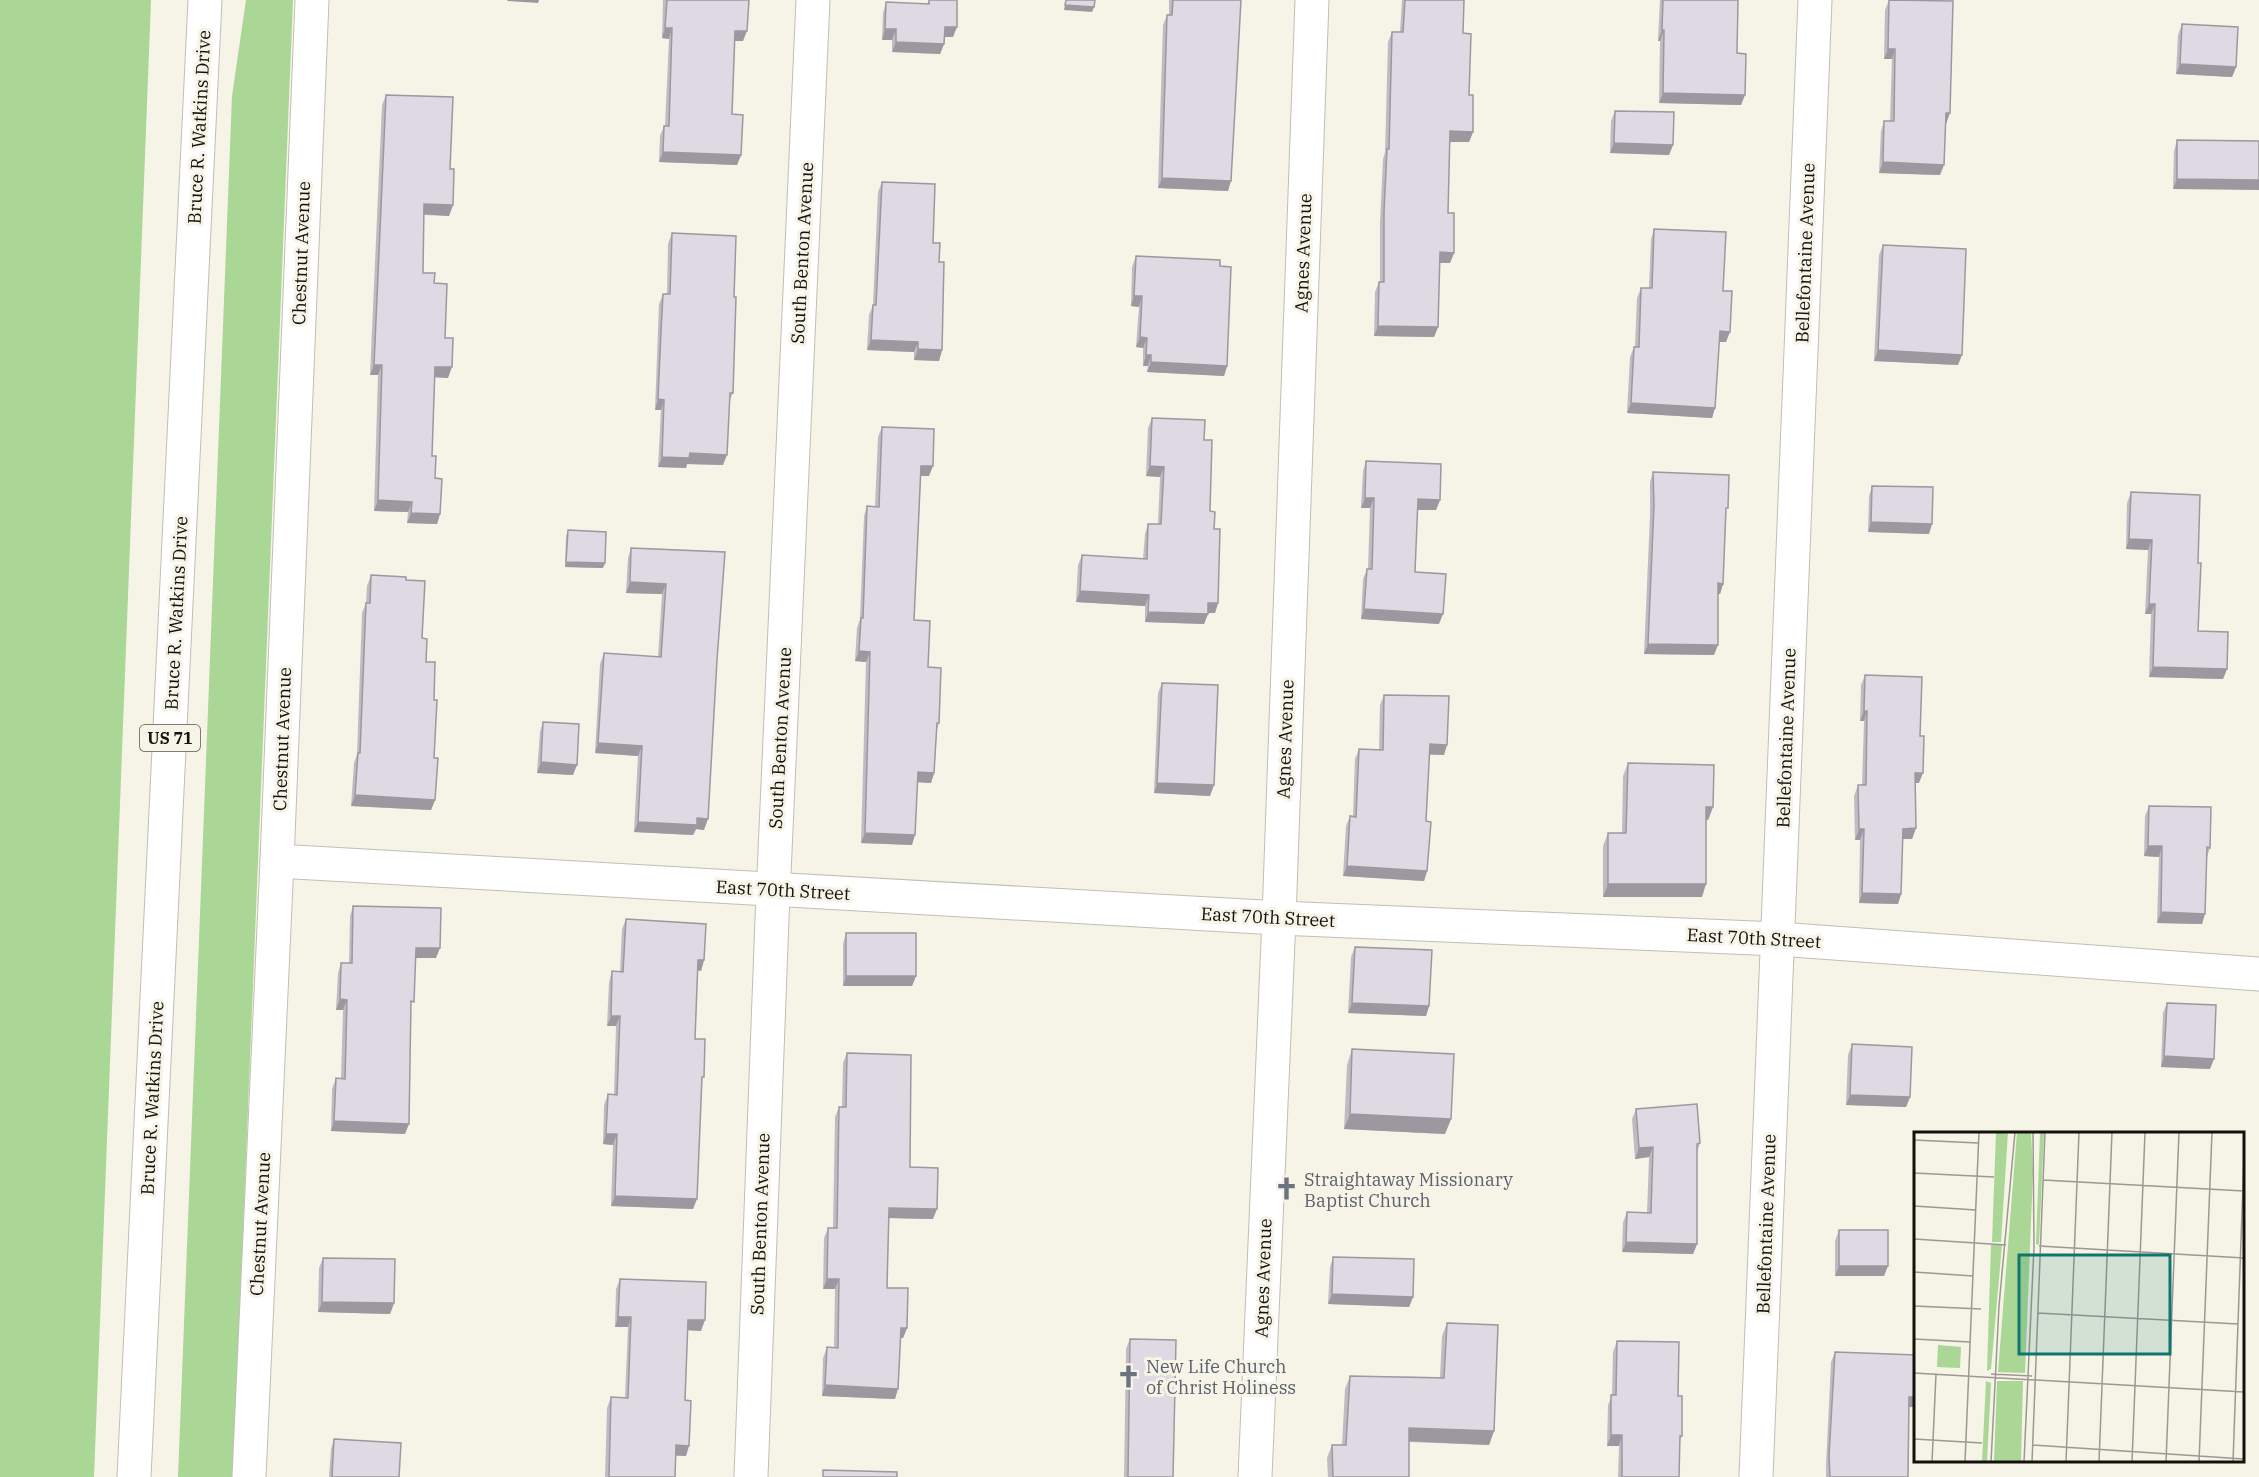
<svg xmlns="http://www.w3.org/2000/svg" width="2259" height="1477" font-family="'IBM Plex Serif',serif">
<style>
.green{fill:#aad696}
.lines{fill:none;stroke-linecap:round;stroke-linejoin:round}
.minor-casing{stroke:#c1beb3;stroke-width:35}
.highway-casing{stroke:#c1beb3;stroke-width:35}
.minor{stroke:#fff;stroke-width:33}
.highway{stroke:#fff;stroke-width:33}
.wall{fill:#c0bbc3}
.shaded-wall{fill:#9c989f}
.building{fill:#dfd9e3;stroke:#9c989f;stroke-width:1.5}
.labels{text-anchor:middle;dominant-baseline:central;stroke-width:6;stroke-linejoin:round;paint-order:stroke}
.shield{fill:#f6f3e7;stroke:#56554e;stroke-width:1.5}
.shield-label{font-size:16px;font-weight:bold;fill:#12110d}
.street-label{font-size:18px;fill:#12110d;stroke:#f6f3e7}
.worship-label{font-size:18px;fill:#5b616d;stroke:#f6f3e7;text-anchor:start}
.inset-road{fill:none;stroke:#9b9990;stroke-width:1.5}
.view{fill:#0f766e;fill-opacity:0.15;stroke:#0f766e;stroke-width:3}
.inset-edge{fill:none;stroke:#12110d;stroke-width:3}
</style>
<rect width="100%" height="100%" fill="#f6f3e7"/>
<!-- green -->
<g class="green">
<path d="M0,0H151L94,1477H0Z"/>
<path d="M246,0H293L233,1477H178L232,96Z"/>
</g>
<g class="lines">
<defs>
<g id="minor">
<path d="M277,861L1279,918L1778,939L2259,974"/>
<path d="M249,1477L277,861L312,0"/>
<path d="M751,1477L772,919L813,0"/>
<path d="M1255,1477L1279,918L1312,0"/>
<path d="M1756,1477L1815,0"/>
</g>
<path id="highway" d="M134,1477L205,0"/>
</defs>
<!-- minor casing -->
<use href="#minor" class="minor-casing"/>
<!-- highway casing -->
<use href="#highway" class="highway-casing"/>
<!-- minor -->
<use href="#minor" class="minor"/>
<!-- highway -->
<use href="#highway" class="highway"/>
</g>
<!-- wall -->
<g class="wall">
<path d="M663,0H749L743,41H735L732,114L741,155L737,165L659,162L660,136L664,126H665L669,39L662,38Z"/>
<path d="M929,0H957L953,37H945L944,44L940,54L892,52V40H882L883,13L886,2L927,4Z"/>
<path d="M1169,0H1241L1228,191L1158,188L1163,25L1167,15H1169Z"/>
<path d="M1402,0H1464L1463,33L1473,132L1469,142H1449L1448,213L1454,253L1450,263H1439L1438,327L1434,337L1374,336L1375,292L1379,282H1380V223L1383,159L1385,152L1388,42L1392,32H1400Z"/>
<path d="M1660,0H1738L1737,53L1741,105L1659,103L1660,41H1658Z"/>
<path d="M1889,0L1946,124H1945L1940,175L1879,173L1881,131L1884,121H1890L1892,59H1884L1885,10Z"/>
<path d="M2182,24L2236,67L2232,77L2176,74L2178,35Z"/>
<path d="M386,95L450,169L453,205L449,216L424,215L423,273L434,283L445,338L448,378L435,377L432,456L440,514L437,524L407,523L408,512L374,511L378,375H370L382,105Z"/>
<path d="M1615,111L1673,145L1669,155L1610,153L1611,121Z"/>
<path d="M2177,140L2259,141L2173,189L2174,151Z"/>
<path d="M882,182L933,243L939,262L942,350L939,361L914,360V352L867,350L869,315L873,305L878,192Z"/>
<path d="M1654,229L1723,291L1726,342H1719L1715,408L1712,418L1627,413L1630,357L1634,347H1635L1637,298L1641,288H1649L1651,239Z"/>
<path d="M672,233L734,297L733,393L729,402L723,465L687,464L686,468L658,467L661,410H655L659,304L663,294H667L668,244Z"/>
<path d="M1883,245L1958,365L1874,361L1879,255Z"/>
<path d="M1136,256L1227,366L1224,376L1147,372L1148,366H1143V348L1136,347L1139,307L1131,306L1132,267Z"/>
<path d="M1152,418L1204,440L1210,511L1214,529L1218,603L1215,613H1208L1204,624L1145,622V606L1076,602L1078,565L1082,555L1143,559L1145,534L1148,524H1158L1160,477L1146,476L1148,428Z"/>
<path d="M882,427L929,476H921L914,620L928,667L939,723L937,730L934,773L931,783L917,782L912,845L861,843L866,662L855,661L857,628L860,619L864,516L867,506H875L878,437Z"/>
<path d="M1366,461L1440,500L1436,510H1417L1415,572L1439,624L1361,619L1363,579L1367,569H1368L1370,508H1361L1363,471Z"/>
<path d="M1653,472L1726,515L1723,584L1720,594H1718L1714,655L1644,654L1650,515V482Z"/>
<path d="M1872,486L1929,534L1868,532L1869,496Z"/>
<path d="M2131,492L2198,563V631L2227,669L2223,679L2149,677L2151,614H2145L2148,550L2126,549L2127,503Z"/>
<path d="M568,530L603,568L565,567L566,536Z"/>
<path d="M631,548L725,552L704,830L696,829L693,835L634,832L638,756L595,753L600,664L604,653L658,657L662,594L626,593L628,558Z"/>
<path d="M371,575L406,580L422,638L426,662L434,758L435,800L431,810L351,806L354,763L357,754L362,613L366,603L367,586Z"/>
<path d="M1865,675L1919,783H1915L1916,828L1912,839H1902L1901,894L1898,904L1859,903L1860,840H1855L1854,796L1858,785H1862L1864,721H1860L1861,685Z"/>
<path d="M1162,683L1210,796L1154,793L1158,693Z"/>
<path d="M1384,695L1444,755H1429L1426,821L1427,871L1424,881L1343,876L1346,826L1350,816H1353L1355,759L1359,749L1379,750L1380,705Z"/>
<path d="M543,722L573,775L537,773L540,732Z"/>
<path d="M1628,763L1713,807L1708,820H1706L1702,897H1603V846L1608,833H1622L1623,776Z"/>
<path d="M2149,806L2210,848L2207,857L2202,924L2157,923L2159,857L2144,856L2145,816Z"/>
<path d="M353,906L436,958H415L410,1011L405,1134L331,1131L332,1089L336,1078L341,1079L343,1010H336L338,973L341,963H349L350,916Z"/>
<path d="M626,919L704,960L701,971L698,970L695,1039L702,1084L693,1209L611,1206L613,1145L603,1144L604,1105L608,1094L614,1095L616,1026H607L609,982L612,971L620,972L622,929Z"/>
<path d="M846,933L916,976L912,986H843V944Z"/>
<path d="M1355,947L1429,1006L1426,1016L1348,1013L1351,957Z"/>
<path d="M2167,1003L2210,1069L2161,1067L2163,1013Z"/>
<path d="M1852,1044L1910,1097L1906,1107L1846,1105L1848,1055Z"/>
<path d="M1352,1049L1451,1119L1445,1134L1344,1129L1347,1065Z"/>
<path d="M847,1053L910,1167L933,1219L889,1218L887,1288L907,1328L903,1338H901L895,1399L822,1396L823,1358L827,1347L834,1348L835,1289H823L824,1238L828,1228H833L835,1117L839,1107H842L843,1063Z"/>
<path d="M1636,1109L1700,1143L1697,1152V1244L1693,1254L1622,1252L1623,1222L1627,1212L1647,1213L1649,1157L1635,1159L1632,1119Z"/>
<path d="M1839,1230L1884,1276H1835V1241Z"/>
<path d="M1333,1257L1413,1297L1409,1307L1328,1304L1330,1267Z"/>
<path d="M323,1258L394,1303L390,1314L318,1312L319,1268Z"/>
<path d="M620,1279L701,1331L687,1330L685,1400L686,1456H675V1477H605L607,1408L611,1397L625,1398L628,1327H615L616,1289Z"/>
<path d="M1447,1323L1494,1431L1489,1445L1409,1442V1477H1328L1327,1458L1332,1445H1342L1345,1389L1350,1376L1440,1377L1442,1336Z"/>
<path d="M1130,1339L1173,1477H1124L1126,1349Z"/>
<path d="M1617,1341L1678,1396L1682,1436L1679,1442V1477H1618L1619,1446H1607L1608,1405L1612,1395L1613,1352Z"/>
<path d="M1835,1352L1916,1355V1402L1914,1407H1909L1908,1477H1826V1465L1831,1362Z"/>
<path d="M334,1439L399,1477H329L331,1449Z"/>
</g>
<!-- shaded-wall -->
<g class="shaded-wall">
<path d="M508,0H539L538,3L507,1Z"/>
<path d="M1065,5L1094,7L1092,12L1064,10Z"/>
<path d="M945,27H957L953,37H941Z"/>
<path d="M665,28H672L669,39L662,38Z"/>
<path d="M885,29H896L892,40H882Z"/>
<path d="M1662,30H1664L1660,41H1658Z"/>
<path d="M735,31H747L743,41H731Z"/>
<path d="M896,42L944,44L940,54L892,52Z"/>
<path d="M1888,49H1895L1892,59H1884Z"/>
<path d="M2180,64L2236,67L2232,77L2176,74Z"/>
<path d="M1663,93L1745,95L1741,105L1659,103Z"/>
<path d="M1946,113H1950L1946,124H1942Z"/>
<path d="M1450,131L1473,132L1469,142H1446Z"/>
<path d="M1614,143L1673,145L1669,155L1610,153Z"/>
<path d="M663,152L741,155L737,165L659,162Z"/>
<path d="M1883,162L1944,165L1940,175L1879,173Z"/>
<path d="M1162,178L1231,181L1228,191L1158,188Z"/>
<path d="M2177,179L2259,180V190L2173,189Z"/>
<path d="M424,204L453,205L449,216L421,214Z"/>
<path d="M1440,252L1454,253L1450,263H1436Z"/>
<path d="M1134,296H1142L1139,307L1131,306Z"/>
<path d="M1378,326L1438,327L1434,337L1374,336Z"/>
<path d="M1720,331L1730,332L1726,342H1716Z"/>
<path d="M1140,337L1147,338L1143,348L1136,347Z"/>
<path d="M871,340L918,342L914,352L867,350Z"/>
<path d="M918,349L942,350L939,361L914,360Z"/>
<path d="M1878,350L1962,355L1958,365L1874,361Z"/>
<path d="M1146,355H1151L1148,366H1143Z"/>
<path d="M1151,362L1227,366L1224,376L1147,372Z"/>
<path d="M374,365H382L378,375H370Z"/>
<path d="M435,367H452L448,378L431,377Z"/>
<path d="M658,399L664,400L661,410H655Z"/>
<path d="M1631,403L1715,408L1712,418L1627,413Z"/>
<path d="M690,453L727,455L723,465L687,464L686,468L658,467L662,457Z"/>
<path d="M921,466H933L929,476H917Z"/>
<path d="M1150,466L1164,467L1160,477L1146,476Z"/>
<path d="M1365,498H1374L1370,508H1361Z"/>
<path d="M1418,499L1440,500L1436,510H1414Z"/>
<path d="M378,500L412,502L408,512L374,511Z"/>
<path d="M411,513L440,514L437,524L407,523Z"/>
<path d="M1871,522L1932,524L1929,534L1868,532Z"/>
<path d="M2129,539L2152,540L2148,550L2126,549Z"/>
<path d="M566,562L605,563L603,568L565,567Z"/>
<path d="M630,582L666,584L662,594L626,593Z"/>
<path d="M1718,583L1723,584L1720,594H1715Z"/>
<path d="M1080,591L1149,595L1145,606L1076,602Z"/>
<path d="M1208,603H1218L1215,613H1205Z"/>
<path d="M2149,604H2155L2151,614H2145Z"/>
<path d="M1364,609L1443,614L1439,624L1361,619Z"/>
<path d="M1148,612L1208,614L1204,624L1145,622Z"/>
<path d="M1648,644L1718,645L1714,655L1644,654Z"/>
<path d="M859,651L870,652L866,662L855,661Z"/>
<path d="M2153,667L2227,669L2223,679L2149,677Z"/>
<path d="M1864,711H1867L1864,721H1860Z"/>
<path d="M598,743L642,746L638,756L595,753Z"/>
<path d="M1430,744L1447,745L1444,755L1426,754Z"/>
<path d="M541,762L577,765L573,775L537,773Z"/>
<path d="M918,772L934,773L931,783L914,782Z"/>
<path d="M1915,773H1923L1919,783H1911Z"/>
<path d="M1157,783L1214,785L1210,796L1154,793Z"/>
<path d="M355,795L435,800L431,810L351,806Z"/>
<path d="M1706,807H1713L1708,820H1702Z"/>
<path d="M697,818L708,819L704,830L696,829L693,835L634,832L638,822Z"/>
<path d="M1916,828L1912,839H1899L1903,829Z"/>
<path d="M1859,829H1864L1860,840H1855Z"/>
<path d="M865,833L915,835L912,845L861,843Z"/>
<path d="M2148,846H2162L2159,857L2144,856Z"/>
<path d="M1347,866L1427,871L1424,881L1343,876Z"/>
<path d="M1608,884H1706L1702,897H1603Z"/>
<path d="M1862,893L1901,894L1898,904L1859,903Z"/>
<path d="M2161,912L2205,914L2202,924L2157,923Z"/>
<path d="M416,948H440L436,958H412Z"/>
<path d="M698,960H704L701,971L694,970Z"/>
<path d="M846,976H916L912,986H843Z"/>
<path d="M340,999L347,1000L343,1010H336Z"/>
<path d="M1352,1003L1429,1006L1426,1016L1348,1013Z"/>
<path d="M611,1016H620L616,1026H607Z"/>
<path d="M2164,1056L2214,1059L2210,1069L2161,1067Z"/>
<path d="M1850,1095L1910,1097L1906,1107L1846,1105Z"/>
<path d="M1350,1114L1451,1119L1445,1134L1344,1129Z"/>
<path d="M334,1121L409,1124L405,1134L331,1131Z"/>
<path d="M606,1134H617L613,1145L603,1144Z"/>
<path d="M1653,1147L1649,1157L1635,1159L1639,1148Z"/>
<path d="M615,1196L697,1199L693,1209L611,1206Z"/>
<path d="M889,1208L937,1209L933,1219L886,1218Z"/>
<path d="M1626,1242L1697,1244L1693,1254L1622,1252Z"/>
<path d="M1839,1266H1888L1884,1276H1835Z"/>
<path d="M827,1279H839L835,1289H823Z"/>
<path d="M1332,1294L1413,1297L1409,1307L1328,1304Z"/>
<path d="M322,1302L394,1303L390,1314L318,1312Z"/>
<path d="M618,1317H631L628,1327H615Z"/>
<path d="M688,1320H705L701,1331L684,1330Z"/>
<path d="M901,1328H907L903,1338H897Z"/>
<path d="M825,1385L898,1389L895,1399L822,1396Z"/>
<path d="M1909,1397H1916V1402L1914,1407H1906Z"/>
<path d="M1409,1428L1494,1431L1489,1445L1404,1441Z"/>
<path d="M1611,1435H1622L1619,1446H1607Z"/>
<path d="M676,1445L689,1446L686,1456L672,1455Z"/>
</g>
<!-- building -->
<g class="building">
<path d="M667,0H749L747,31H735L732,114L743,115L741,155L663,152L664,126H669L672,28H665Z"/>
<path d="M929,0H957V27H945L944,44L896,42V29H885L886,2L929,4Z"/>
<path d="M1066,0H1095L1094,7L1065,5Z"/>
<path d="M1173,0H1241L1231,181L1162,178L1167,15H1172Z"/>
<path d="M1405,0H1464L1463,33L1471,34L1469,95H1473V132L1450,131L1448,213H1454V253L1440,252L1438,327L1378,326L1379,282H1384V212L1387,149H1389L1392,32H1403Z"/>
<path d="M1663,0H1738L1737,53L1746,54L1745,95L1663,93L1664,30H1662Z"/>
<path d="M1889,0L1953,1L1950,113H1946L1944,165L1883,162L1884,121H1894L1895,49H1888Z"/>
<path d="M2182,24L2238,27L2236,67L2180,64Z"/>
<path d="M386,95L453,97L450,169H454L453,205L424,204L423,273H435L434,283L447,284L445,338H453L452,367H435L432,456H436L435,478L442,479L440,514L411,513L412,502L378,500L382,365H374Z"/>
<path d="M1615,111L1674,112L1673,145L1614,143Z"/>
<path d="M2177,140L2259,141V180L2177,179Z"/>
<path d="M882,182L935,184L933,243H940L939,262H944L942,350L918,349V342L871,340L873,305H876Z"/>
<path d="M1654,229L1726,232L1723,291H1732L1730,332L1720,331L1715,408L1631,403L1634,347H1639L1641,288H1652Z"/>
<path d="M672,233L736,236L734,297H736L733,393H730L727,455L690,453L689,458L662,457L664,400L658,399L661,332L663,294H670Z"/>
<path d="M1883,245L1966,249L1962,355L1878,350Z"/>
<path d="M1136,256L1220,260V266L1231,267L1227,366L1151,362V355H1146L1147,338L1140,337L1142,296H1134Z"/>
<path d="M1152,418L1205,420L1204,440H1212L1210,511L1215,512L1214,529H1220L1218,603H1208V614L1148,612L1149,595L1080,591L1082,555L1147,559L1148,524H1161L1164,467L1150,466Z"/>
<path d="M882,427L934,429L933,466H921L914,620L930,621L928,667L941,668L939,723H937L934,773L918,772L915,835L865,833L870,652L859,651L861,618H863L867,506L879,507Z"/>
<path d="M1366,461L1441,464L1440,500L1418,499L1415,572L1446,574L1443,614L1364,609L1367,569H1372L1374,498H1365Z"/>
<path d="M1653,472L1729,475L1728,508H1726L1723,584L1718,583V645L1648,644L1654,505Z"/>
<path d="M1872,486L1933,487L1932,524L1871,522Z"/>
<path d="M2131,492L2200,495L2198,563H2201L2198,631L2228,632L2227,669L2153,667L2155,604H2149L2152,540L2129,539Z"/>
<path d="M568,530L606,532L605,563L566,562Z"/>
<path d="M631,548L725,552L717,660L708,819L697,818V825L638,822L642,746L598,743L604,653L661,657L666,584L630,582Z"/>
<path d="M371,575L406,577V580L425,581L422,638L427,639L426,662H435L434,700H437L434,758H438L435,800L355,795L358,753H360L366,603H370Z"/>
<path d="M1865,675L1922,677L1920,736H1924L1923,773H1915L1916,828L1903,829L1901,894L1862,893L1864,829H1859L1858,785H1866L1867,711H1864Z"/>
<path d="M1162,683L1218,685L1214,785L1157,783Z"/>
<path d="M1384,695L1449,696L1447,745L1430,744L1426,821L1431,822L1427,871L1347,866L1350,816L1356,817L1359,749L1383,750Z"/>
<path d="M543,722L579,724L577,765L541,762Z"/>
<path d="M1628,763L1714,765L1713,807H1706V884H1608V833H1626Z"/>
<path d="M2149,806L2211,807L2210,848L2207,847L2205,914L2161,912L2162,846H2148Z"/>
<path d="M353,906L441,908L440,948H416L414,1002L411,1001L409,1124L334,1121L336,1078L345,1079L347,1000L340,999L341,963H352Z"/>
<path d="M626,919L706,924L704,960H698L695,1039H705L704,1077H702L697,1199L615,1196L617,1134H606L608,1094L617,1095L620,1016H611L612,971L623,972Z"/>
<rect x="846" y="933" width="70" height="43"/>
<path d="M1355,947L1432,950L1429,1006L1352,1003Z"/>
<path d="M2167,1003L2216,1005L2214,1059L2164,1056Z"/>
<path d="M1852,1044L1912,1047L1910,1097L1850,1095Z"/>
<path d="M1352,1049L1454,1054L1451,1119L1350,1114Z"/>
<path d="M847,1053L911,1055L910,1167L938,1168L937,1209L889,1208L887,1288H908L907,1328H901L898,1389L825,1385L827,1347L838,1348L839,1279H827L828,1228H837L839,1107H846Z"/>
<path d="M1697,1104L1700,1143L1697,1144V1244L1626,1242L1627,1212L1651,1213L1653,1147L1639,1148L1636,1109Z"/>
<rect x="1839" y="1230" width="49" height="36"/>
<path d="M1333,1257L1414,1259L1413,1297L1332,1294Z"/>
<path d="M323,1258L395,1259L394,1303L322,1302Z"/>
<path d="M620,1279L706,1282L705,1320H688L685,1400L691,1401L689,1446L676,1445L675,1477H609L611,1397L628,1398L631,1317H618Z"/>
<path d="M1447,1323L1498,1325L1494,1431L1409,1428V1477H1333L1332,1445H1346L1350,1376L1444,1378Z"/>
<path d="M1130,1339L1176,1340L1173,1477H1128Z"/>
<path d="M1617,1341L1679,1342L1678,1396H1682V1436H1680L1679,1477H1622V1435H1611V1395H1616Z"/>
<path d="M1835,1352L1916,1355V1397H1909L1908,1477H1830L1829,1455Z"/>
<path d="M334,1439L401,1443L399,1477H332Z"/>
<path d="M823,1470L897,1472V1477H823Z"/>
</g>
<!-- icons -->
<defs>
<symbol id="church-bare" viewBox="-9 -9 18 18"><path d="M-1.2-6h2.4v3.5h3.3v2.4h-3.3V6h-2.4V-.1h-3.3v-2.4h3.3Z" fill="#6b7280" stroke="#f6f3e7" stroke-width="2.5" paint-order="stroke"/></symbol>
</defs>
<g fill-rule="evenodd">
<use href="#church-bare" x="1270" y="1172" width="33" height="33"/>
<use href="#church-bare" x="1112" y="1360" width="33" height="33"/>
</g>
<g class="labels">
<!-- shield labels -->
<rect class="shield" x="140" y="725" width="60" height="26" rx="4.5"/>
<g class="shield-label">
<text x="170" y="738">US 71</text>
</g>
<!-- street labels -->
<g class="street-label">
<text transform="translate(199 127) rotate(-87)">Bruce R. Watkins Drive</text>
<text transform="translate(301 253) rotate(-88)">Chestnut Avenue</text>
<text transform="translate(802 253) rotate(-87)">South Benton Avenue</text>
<text transform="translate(1303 253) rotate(-88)">Agnes Avenue</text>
<text transform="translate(1805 253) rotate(-88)">Bellefontaine Avenue</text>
<text transform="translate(176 613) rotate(-87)">Bruce R. Watkins Drive</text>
<text transform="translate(780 738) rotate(-87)">South Benton Avenue</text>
<text transform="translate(1786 738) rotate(-88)">Bellefontaine Avenue</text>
<text transform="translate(282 739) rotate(-88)">Chestnut Avenue</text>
<text transform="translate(1285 739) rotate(-88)">Agnes Avenue</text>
<text transform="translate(783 890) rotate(3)">East 70th Street</text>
<text transform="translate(1268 917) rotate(3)">East 70th Street</text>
<text transform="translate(1754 938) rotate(3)">East 70th Street</text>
<text transform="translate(152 1098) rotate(-87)">Bruce R. Watkins Drive</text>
<text transform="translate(260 1224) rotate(-87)">Chestnut Avenue</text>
<text transform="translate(760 1224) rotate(-88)">South Benton Avenue</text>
<text transform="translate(1766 1224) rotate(-88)">Bellefontaine Avenue</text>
<text transform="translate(1263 1278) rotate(-88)">Agnes Avenue</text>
</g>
<!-- worship labels -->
<g class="worship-label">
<text x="1304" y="1179">Straightaway Missionary<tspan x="1304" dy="21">Baptist Church</tspan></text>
<text x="1146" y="1366">New Life Church<tspan x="1146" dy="21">of Christ Holiness</tspan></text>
</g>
</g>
<!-- overview -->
<g transform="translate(1914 1132)">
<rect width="330" height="330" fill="#f6f3e7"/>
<path d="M82,0H94L87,110H78ZM103,0H117L119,40L111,241L84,240ZM126,0H130L125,113L122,112ZM77,113H88L77,237L73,239ZM24,213L47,215L46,236L23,235ZM72,249L77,251L73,330H68ZM83,249H109L107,330H80Z" fill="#aad696"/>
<path class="inset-road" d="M0,8L64,11M0,41L80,45M129,48L330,59M0,74L62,78M0,107L92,113M125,114L330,126M0,140L59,144M0,174L67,177M124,181L324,192M0,207L56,210M0,241L330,260M77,242L118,244M0,307L68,311M119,313L330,327M18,330L22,242M51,330L65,0M77,330L85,174L101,0M110,330L120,115L119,0M118,330L131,0M152,330L165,0M185,330L198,0M218,330L231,0M252,330L265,0M285,330L298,0M319,330L330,25"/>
<path class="view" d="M105,123H256V222H105Z"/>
<rect width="330" height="330" class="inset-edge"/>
</g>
</svg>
